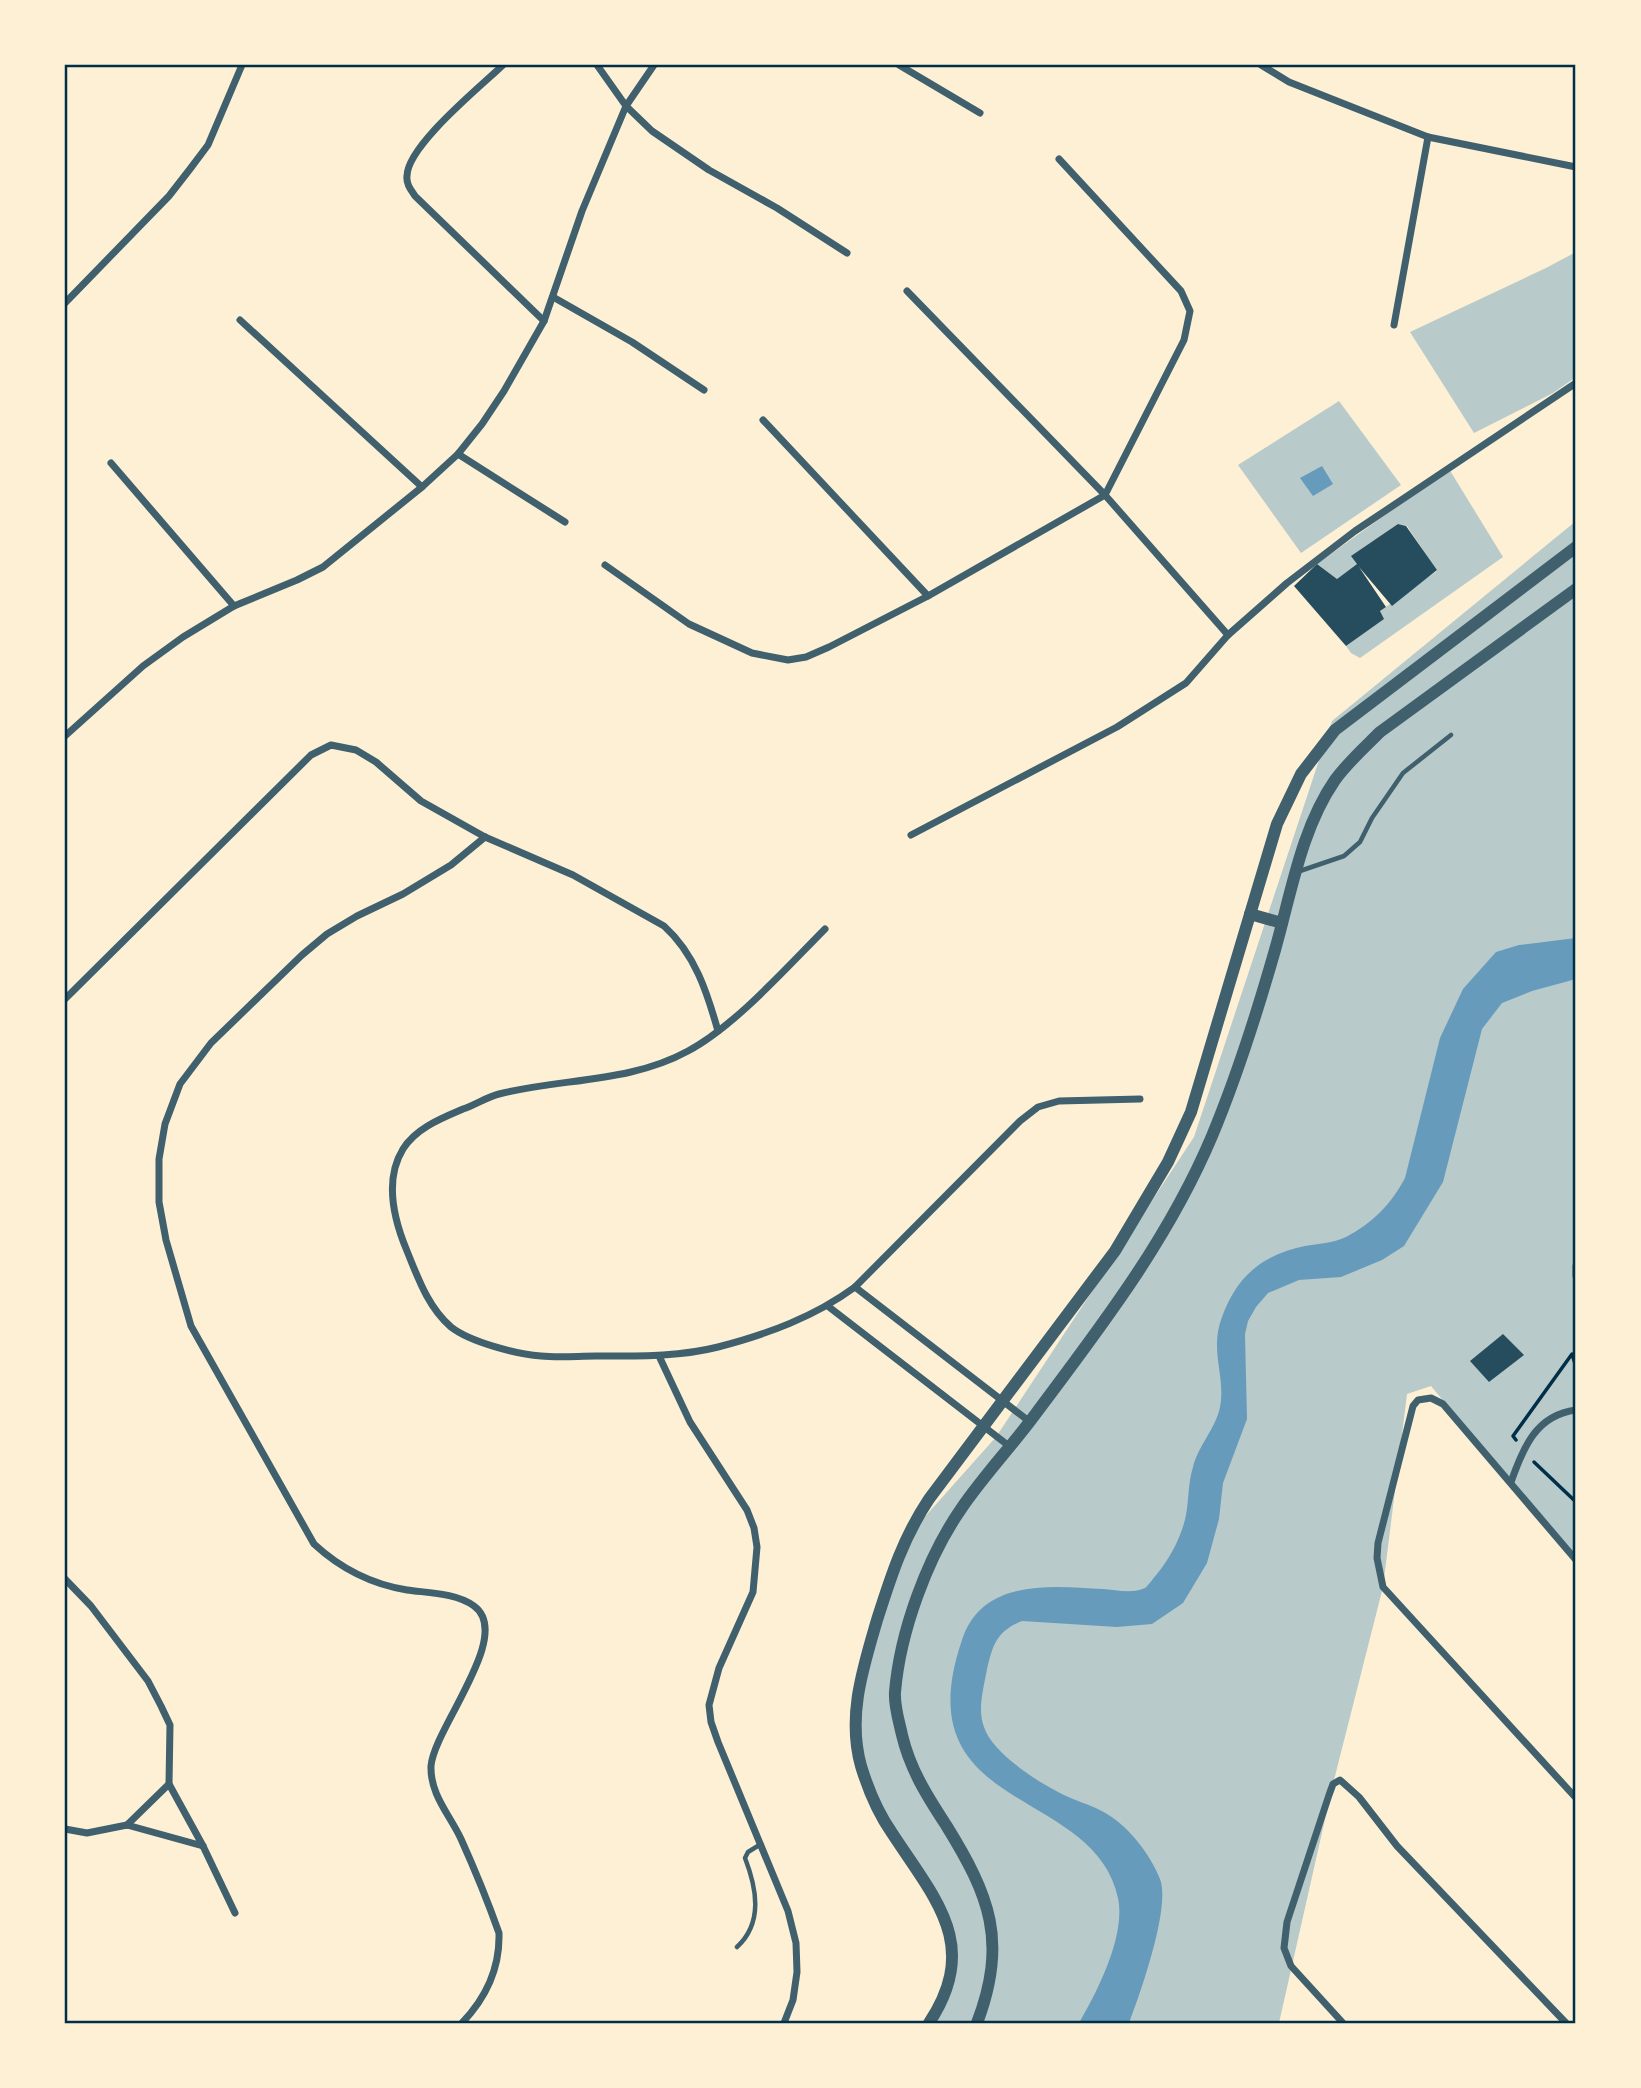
<svg xmlns="http://www.w3.org/2000/svg" width="1641" height="2088" font-family="'Source Serif 4',serif">
<style>
.green{fill:#b9caca}
.water{fill:#669bbc}
.building{fill:#264d5e}
.lines{fill:none;stroke-linecap:round;stroke-linejoin:round}
.path{stroke:#003049;stroke-width:3.5}
.service{stroke:#3f606c;stroke-width:4.5}
.minor{stroke:#3f606c;stroke-width:7}
.tertiary{stroke:#3f606c;stroke-width:12}
.neatline{fill:none;stroke:#003049;stroke-width:2.5}
</style>
<rect width="100%" height="100%" fill="#fdf0d5"/>
<!-- green -->
<g class="green">
<path d="M1576,252V377L1553,393L1474,433L1410,332L1546,268Z"/>
<path d="M1339,401L1401,485L1301,553L1238,465Z"/>
<path d="M1449,469L1503,557L1360,658L1351,653L1346,646L1383,619L1380,611L1437,571L1407,526L1398,524L1357,564L1337,579L1317,564Z"/>
<path d="M1576,521V1560L1431,1386L1407,1394L1383,1587L1333,1784L1279,2023H927L946,1994L947,1925L872,1795L855,1714L905,1539L996,1437L1194,1137L1332,721Z"/>
</g>
<!-- water -->
<g class="water">
<path d="M1322,466L1333,484L1313,496L1300,478Z"/>
<path d="M1576,938V979L1532,991L1502,1003L1482,1029L1443,1182L1404,1246L1382,1260L1341,1277L1299,1280L1268,1293L1256,1307L1248,1321L1245,1334L1247,1419L1223,1483L1219,1519L1207,1563L1183,1603L1152,1624L1117,1627L1022,1621C997,1631 993,1644 987,1669C984,1687 977,1709 984,1727C993,1755 1046,1788 1073,1799C1085,1804 1096,1807 1107,1814C1130,1828 1150,1854 1160,1879C1171,1907 1140,1994 1129,2023H1079C1097,1992 1126,1936 1118,1898C1094,1785 902,1815 962,1640C982,1578 1051,1586 1103,1589C1115,1590 1133,1594 1145,1588C1149,1585 1153,1578 1157,1574C1170,1558 1182,1536 1186,1515C1189,1499 1188,1483 1193,1467C1198,1446 1216,1428 1220,1407C1226,1376 1209,1351 1222,1317C1237,1276 1262,1255 1305,1246C1318,1244 1333,1243 1346,1237C1373,1223 1391,1204 1405,1178L1440,1038L1463,989L1496,952L1519,945Z"/>
</g>
<!-- building -->
<g class="building">
<path d="M1398,524L1406,526L1437,570L1392,606L1359,567L1386,607L1380,611L1384,619L1346,646L1294,586L1317,564L1337,579L1357,564L1351,556Z"/>
<path d="M1503,1334L1524,1355L1489,1382L1470,1361Z"/>
</g>
<g class="lines">
<!-- path -->
<g class="path">
<path d="M1516,1440L1513,1436L1572,1354L1576,1367"/>
<path d="M1534,1462L1576,1502"/>
</g>
<!-- service -->
<g class="service">
<path d="M1297,872L1344,856L1360,842L1372,818L1403,773L1451,735"/>
<path d="M737,1947C763,1923 757,1889 745,1858L748,1852L761,1844"/>
</g>
<!-- minor -->
<g class="minor">
<path d="M503,65C480,87 407,146 407,176C406,184 411,190 415,196L544,321"/>
<path d="M597,65L626,106L652,131L709,170L777,208L847,253"/>
<path d="M899,65L980,113"/>
<path d="M1261,65L1289,82L1428,137L1576,167"/>
<path d="M907,291L1105,495L1228,635"/>
<path d="M553,297L632,342L704,390"/>
<path d="M65,303L169,196L190,169L208,145L242,65"/>
<path d="M240,320L422,487"/>
<path d="M1394,325L1428,137"/>
<path d="M763,420L928,596"/>
<path d="M458,454L565,522"/>
<path d="M111,463L234,606"/>
<path d="M605,565L689,624L752,653L788,660L806,657L829,647L928,596L1105,495L1184,340L1190,311L1181,291L1059,159"/>
<path d="M65,736L143,666L183,637L234,606L297,580L323,567L422,487L458,454L482,424L504,391L544,321L582,211L626,106L654,65"/>
<path d="M911,835L1117,727L1186,683L1228,635L1287,583L1355,531L1576,383"/>
<path d="M825,929C787,967 735,1026 688,1051C630,1083 562,1078 499,1094C487,1097 475,1105 463,1109C442,1118 416,1128 403,1149C384,1180 394,1220 407,1251C418,1278 428,1307 451,1327C470,1342 516,1354 541,1356C559,1358 578,1356 596,1356C637,1356 679,1357 718,1347C768,1334 814,1317 855,1287L1020,1121L1038,1107L1059,1101L1140,1099"/>
<path d="M65,999L311,755L331,745L356,750L376,762L421,801L485,837L573,875L664,926C695,954 707,992 718,1031"/>
<path d="M1576,1266V1276"/>
<path d="M855,1287L1030,1422"/>
<path d="M829,1307L1009,1446"/>
<path d="M659,1356L690,1422L747,1510L754,1528L757,1547L753,1592L719,1668L709,1705L711,1722L718,1742L788,1911L796,1943L797,1972L793,2000L784,2023"/>
<path d="M1511,1482C1523,1448 1536,1415 1576,1410"/>
<path d="M1576,1560L1443,1404L1431,1398L1418,1400L1413,1406L1378,1543L1377,1558L1383,1587L1576,1798"/>
<path d="M65,1579L91,1606L148,1681L161,1706L170,1725L169,1784L203,1846L235,1913"/>
<path d="M127,1825L169,1784"/>
<path d="M65,1829L87,1833L127,1825L203,1846"/>
<path d="M462,2023C486,1998 500,1968 499,1933C488,1902 475,1870 461,1839C450,1815 430,1795 431,1766C434,1728 514,1635 474,1606C456,1593 428,1593 407,1590C370,1584 341,1569 314,1544L191,1326L166,1240L159,1202V1159L165,1124L180,1084L211,1043L302,955L327,934L357,916L403,894L451,865L485,837"/>
<path d="M1343,2023L1291,1966L1284,1948L1287,1922L1329,1795L1333,1784L1340,1780L1359,1797L1397,1846L1566,2023"/>
</g>
<!-- tertiary -->
<g class="tertiary">
<path d="M1250,914L1282,923"/>
<path d="M929,2023C981,1945 935,1899 892,1833C878,1813 868,1789 861,1766C847,1716 863,1668 877,1620C891,1576 903,1538 929,1499L1115,1251L1168,1162L1191,1112L1277,824L1301,774L1335,730L1576,547"/>
<path d="M977,2023C1008,1942 990,1896 946,1825C927,1796 910,1769 902,1735C899,1721 894,1706 895,1692C900,1632 927,1558 961,1509C984,1475 1013,1445 1037,1412C1103,1324 1169,1238 1212,1136C1237,1076 1257,1013 1275,950C1291,894 1301,829 1335,780C1348,762 1365,747 1380,732L1576,589"/>
</g>
</g>
<!-- border -->
<rect width="1641" height="2088" fill="none" stroke="#fdf0d5" stroke-width="133"/>
<rect x="66" y="66" width="1508" height="1956" class="neatline"/>
</svg>
